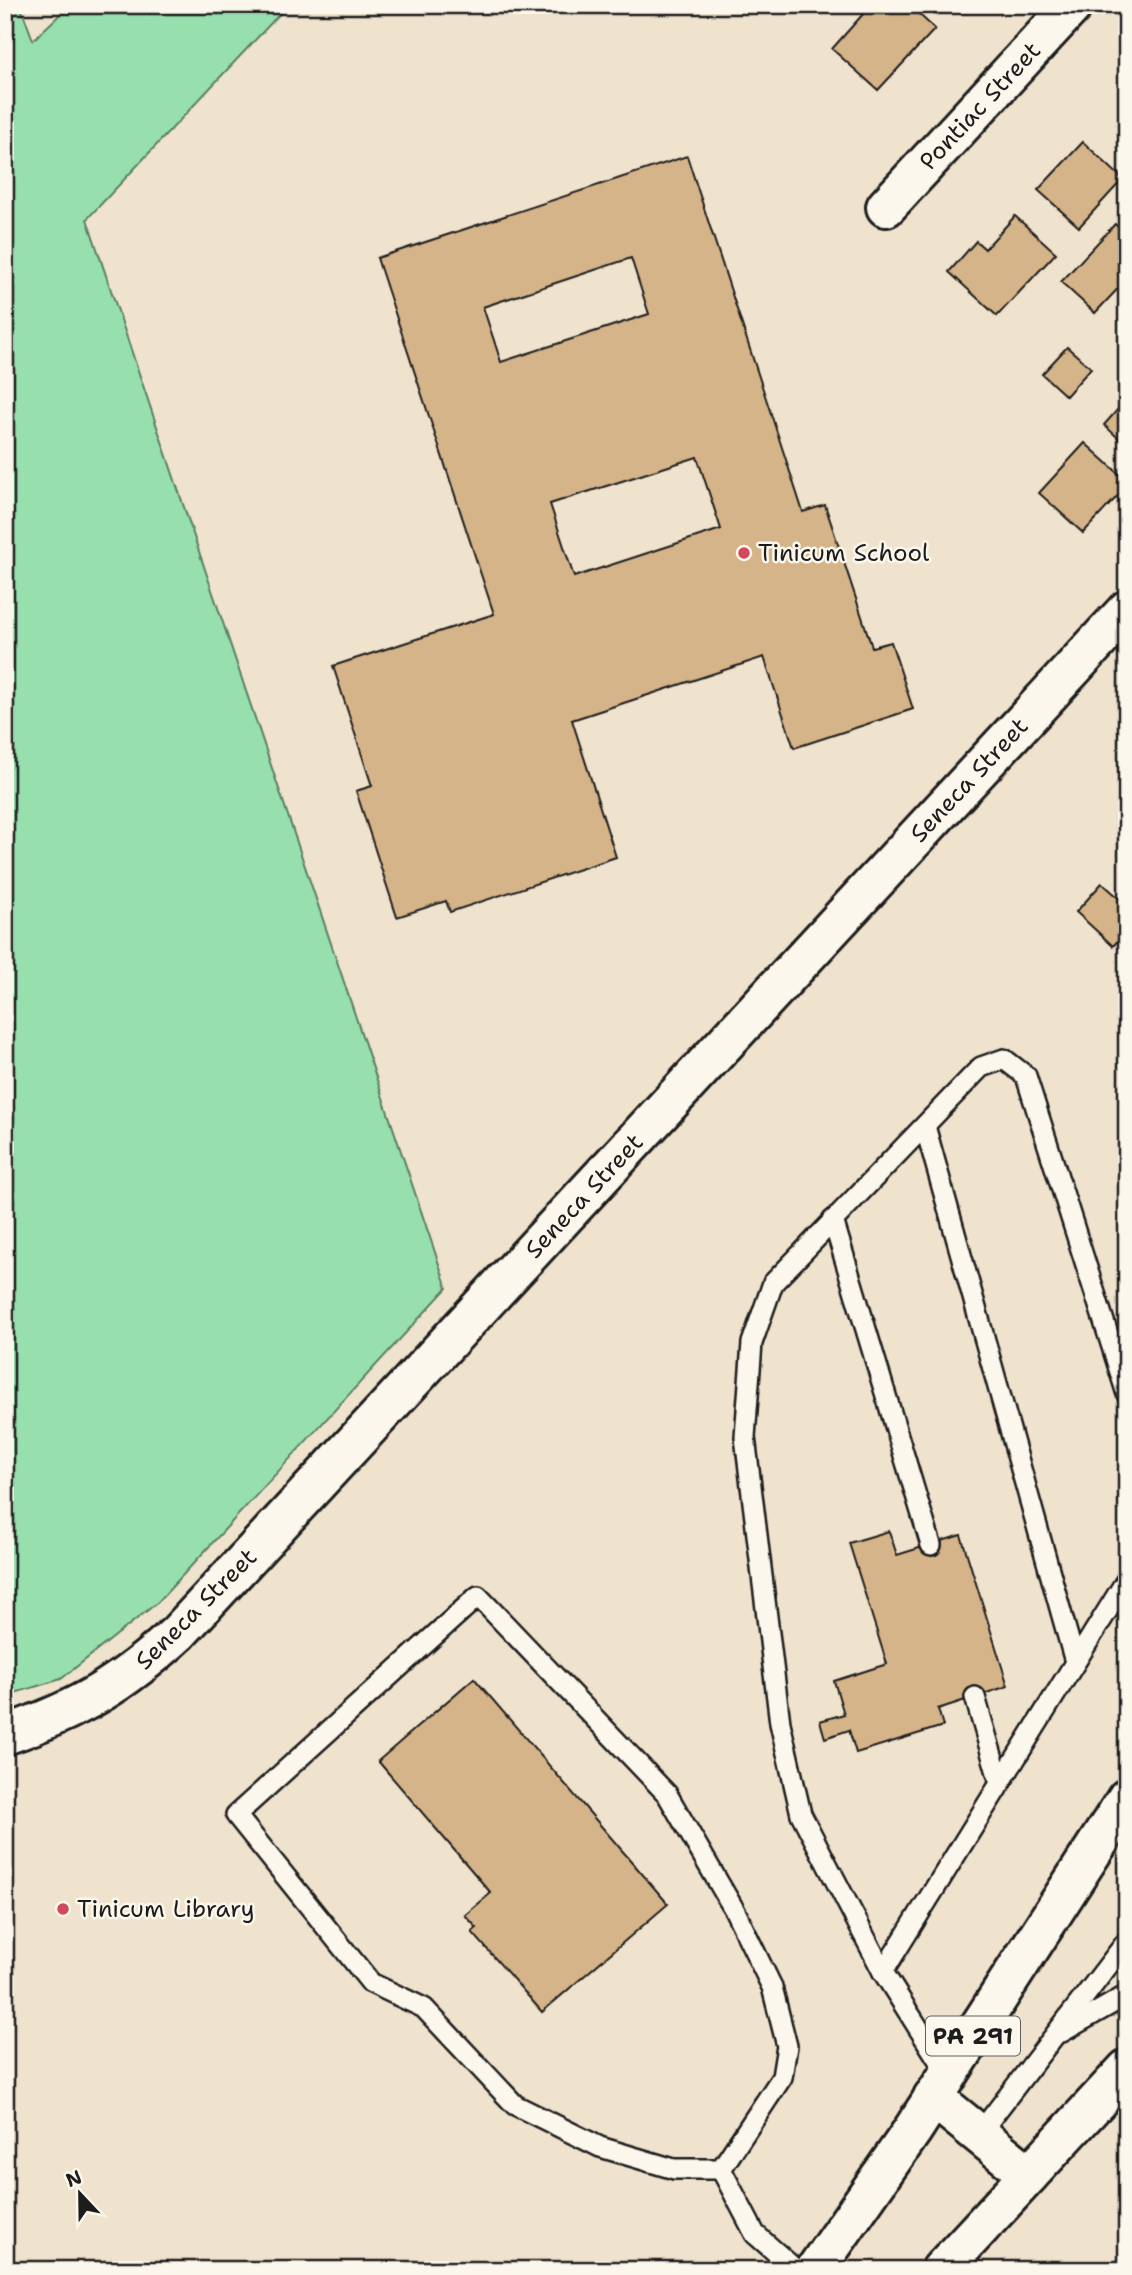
<svg xmlns="http://www.w3.org/2000/svg" width="1132" height="2275" font-family="'Shantell Sans',sans-serif">
<style>
.green{fill:#97e0ae;stroke:#5a7e65;stroke-width:2}
.building{fill:#d6b489;stroke:#1c1c1c;stroke-width:2;fill-rule:evenodd}
.lines{fill:none;stroke-linecap:round;stroke-linejoin:round}
.service-casing{stroke:#1c1c1c;stroke-width:24}
.minor-casing{stroke:#1c1c1c;stroke-width:44}
.primary-casing{stroke:#1c1c1c;stroke-width:44}
.service{stroke:#fbf7ec;stroke-width:19}
.minor{stroke:#fbf7ec;stroke-width:38}
.primary{stroke:#fbf7ec;stroke-width:38}
.poi-dot{fill:#d1495b;stroke:#fbf7ec;stroke-width:2.5}
.labels{text-anchor:middle;dominant-baseline:central;stroke-width:5;stroke-linejoin:round;paint-order:stroke}
.shield{fill:#fbf7ec;stroke:#5f5e5a;stroke-width:2}
.shield-label{font-size:23px;font-weight:bold;fill:#1c1c1c}
.street-label{font-size:24px;fill:#1c1c1c;stroke:#fbf7ec}
.poi-label{font-size:24px;fill:#1c1c1c;stroke:#fbf7ec;text-anchor:start}
</style>
<rect width="100%" height="100%" fill="#f0e3ce"/>
<filter id="ink" filterUnits="userSpaceOnUse"><feTurbulence type="fractalNoise" baseFrequency=".0143" numOctaves="2"/><feDisplacementMap in="SourceGraphic" scale="14" xChannelSelector="R" yChannelSelector="G"/><feConvolveMatrix kernelMatrix="1 2 1 2 8 2 1 2 1" color-interpolation-filters="sRGB"/></filter>
<g filter="url(#ink)">
<!-- green -->
<path class="green" d="M5,5H20L33,40L70,5H288L87,219L447,1288L158,1602L61,1679L5,1696Z"/>
<!-- building -->
<g class="building">
<path d="M871,5H909L935,29L878,90L832,49Z"/>
<path d="M1083,142L1123,179L1079,227L1038,190Z"/>
<path d="M687,156L803,512L825,505L872,647L891,642L913,709L794,748L764,657L572,720L616,857L450,912L446,901L397,917L356,791L372,786L333,666L494,614L377,258ZM631,258L649,314L501,362L483,307ZM697,457L721,529L574,577L550,504Z"/>
<path d="M1015,216L1056,253L997,316L949,272L976,241L985,249Z"/>
<path d="M1115,224L1127,235V279L1095,313L1061,282Z"/>
<path d="M1067,347L1091,368L1066,396L1042,374Z"/>
<path d="M1127,399V446L1104,425Z"/>
<path d="M1085,443L1127,481V486L1083,533L1039,493Z"/>
<path d="M1102,883L1127,905V931L1113,946L1076,912Z"/>
<path d="M889,1531L897,1555L961,1535L1008,1686L938,1709L943,1726L856,1753L849,1730L825,1738L820,1721L844,1714L834,1681L887,1664L849,1543Z"/>
<path d="M474,1678L668,1904L542,2012L472,1932L477,1928L465,1915L491,1893L378,1761Z"/>
</g>
<g class="lines">
<defs>
<g id="service">
<path d="M925,1126L1075,1662"/>
<path d="M833,1220L931,1545"/>
<path d="M478,1596L667,1794L735,1911L772,1987L787,2046L782,2077L721,2169H674L600,2147L515,2105L424,2008L371,1983L236,1815Z"/>
<path d="M975,1697L1000,1783"/>
<path d="M883,1972L1127,1579"/>
<path d="M1062,2032L1127,1995"/>
<path d="M948,2075L883,1972L801,1814L780,1723L745,1437L752,1343L773,1283L981,1067L1004,1059L1026,1076L1127,1394"/>
<path d="M979,2134L1127,1941"/>
<path d="M721,2169L755,2234L796,2270"/>
</g>
<g id="minor">
<path d="M886,207L1073,5"/>
<path d="M5,1735C78,1710 121,1685 178,1633L1127,610"/>
</g>
<g id="primary">
<path d="M933,2097L1029,2175"/>
<path d="M815,2270L912,2131L1127,1798"/>
<path d="M941,2270L1127,2069"/>
</g>
</defs>
<!-- service casing -->
<use href="#service" class="service-casing"/>
<!-- minor casing -->
<use href="#minor" class="minor-casing"/>
<!-- primary casing -->
<use href="#primary" class="primary-casing"/>
<!-- service -->
<use href="#service" class="service"/>
<!-- minor -->
<use href="#minor" class="minor"/>
<!-- primary -->
<use href="#primary" class="primary"/>
</g>
</g>
<!-- markers -->
<g class="poi-dot">
<circle cx="744" cy="553" r="7"/>
<circle cx="63" cy="1909" r="7"/>
</g>
<g class="labels">
<!-- shield labels -->
<rect class="shield" x="926" y="2016.5" width="94" height="39" rx="5"/>
<g class="shield-label">
<text x="973" y="2036">PA 291</text>
</g>
<!-- street labels -->
<g class="street-label">
<text transform="translate(980 106) rotate(-47)">Pontiac Street</text>
<text transform="translate(969 780) rotate(-47)">Seneca Street</text>
<text transform="translate(584 1196) rotate(-47)">Seneca Street</text>
<text transform="translate(196 1609) rotate(-45)">Seneca Street</text>
</g>
<!-- poi labels -->
<g class="poi-label">
<text x="758" y="553">Tinicum School</text>
<text x="77" y="1909">Tinicum Library</text>
</g>
</g>
<!-- margin -->
<rect width="1132" height="2275" fill="none" stroke="#fbf7ec" stroke-width="28"/>
<rect x="14" y="14" width="1104" height="2247" fill="none" stroke="#1c1c1c" stroke-width="2.5" filter="url(#ink)"/>
<!-- north arrow -->
<g transform="translate(80 2194) rotate(338)" stroke="#fbf7ec" stroke-width="5" paint-order="stroke">
<path d="M0-5L12 26L0 18L-12 26Z" fill="#1c1c1c"/>
<text y="-10" font-size="19" font-weight="bold" text-anchor="middle" fill="#1c1c1c">N</text>
</g>
</svg>
